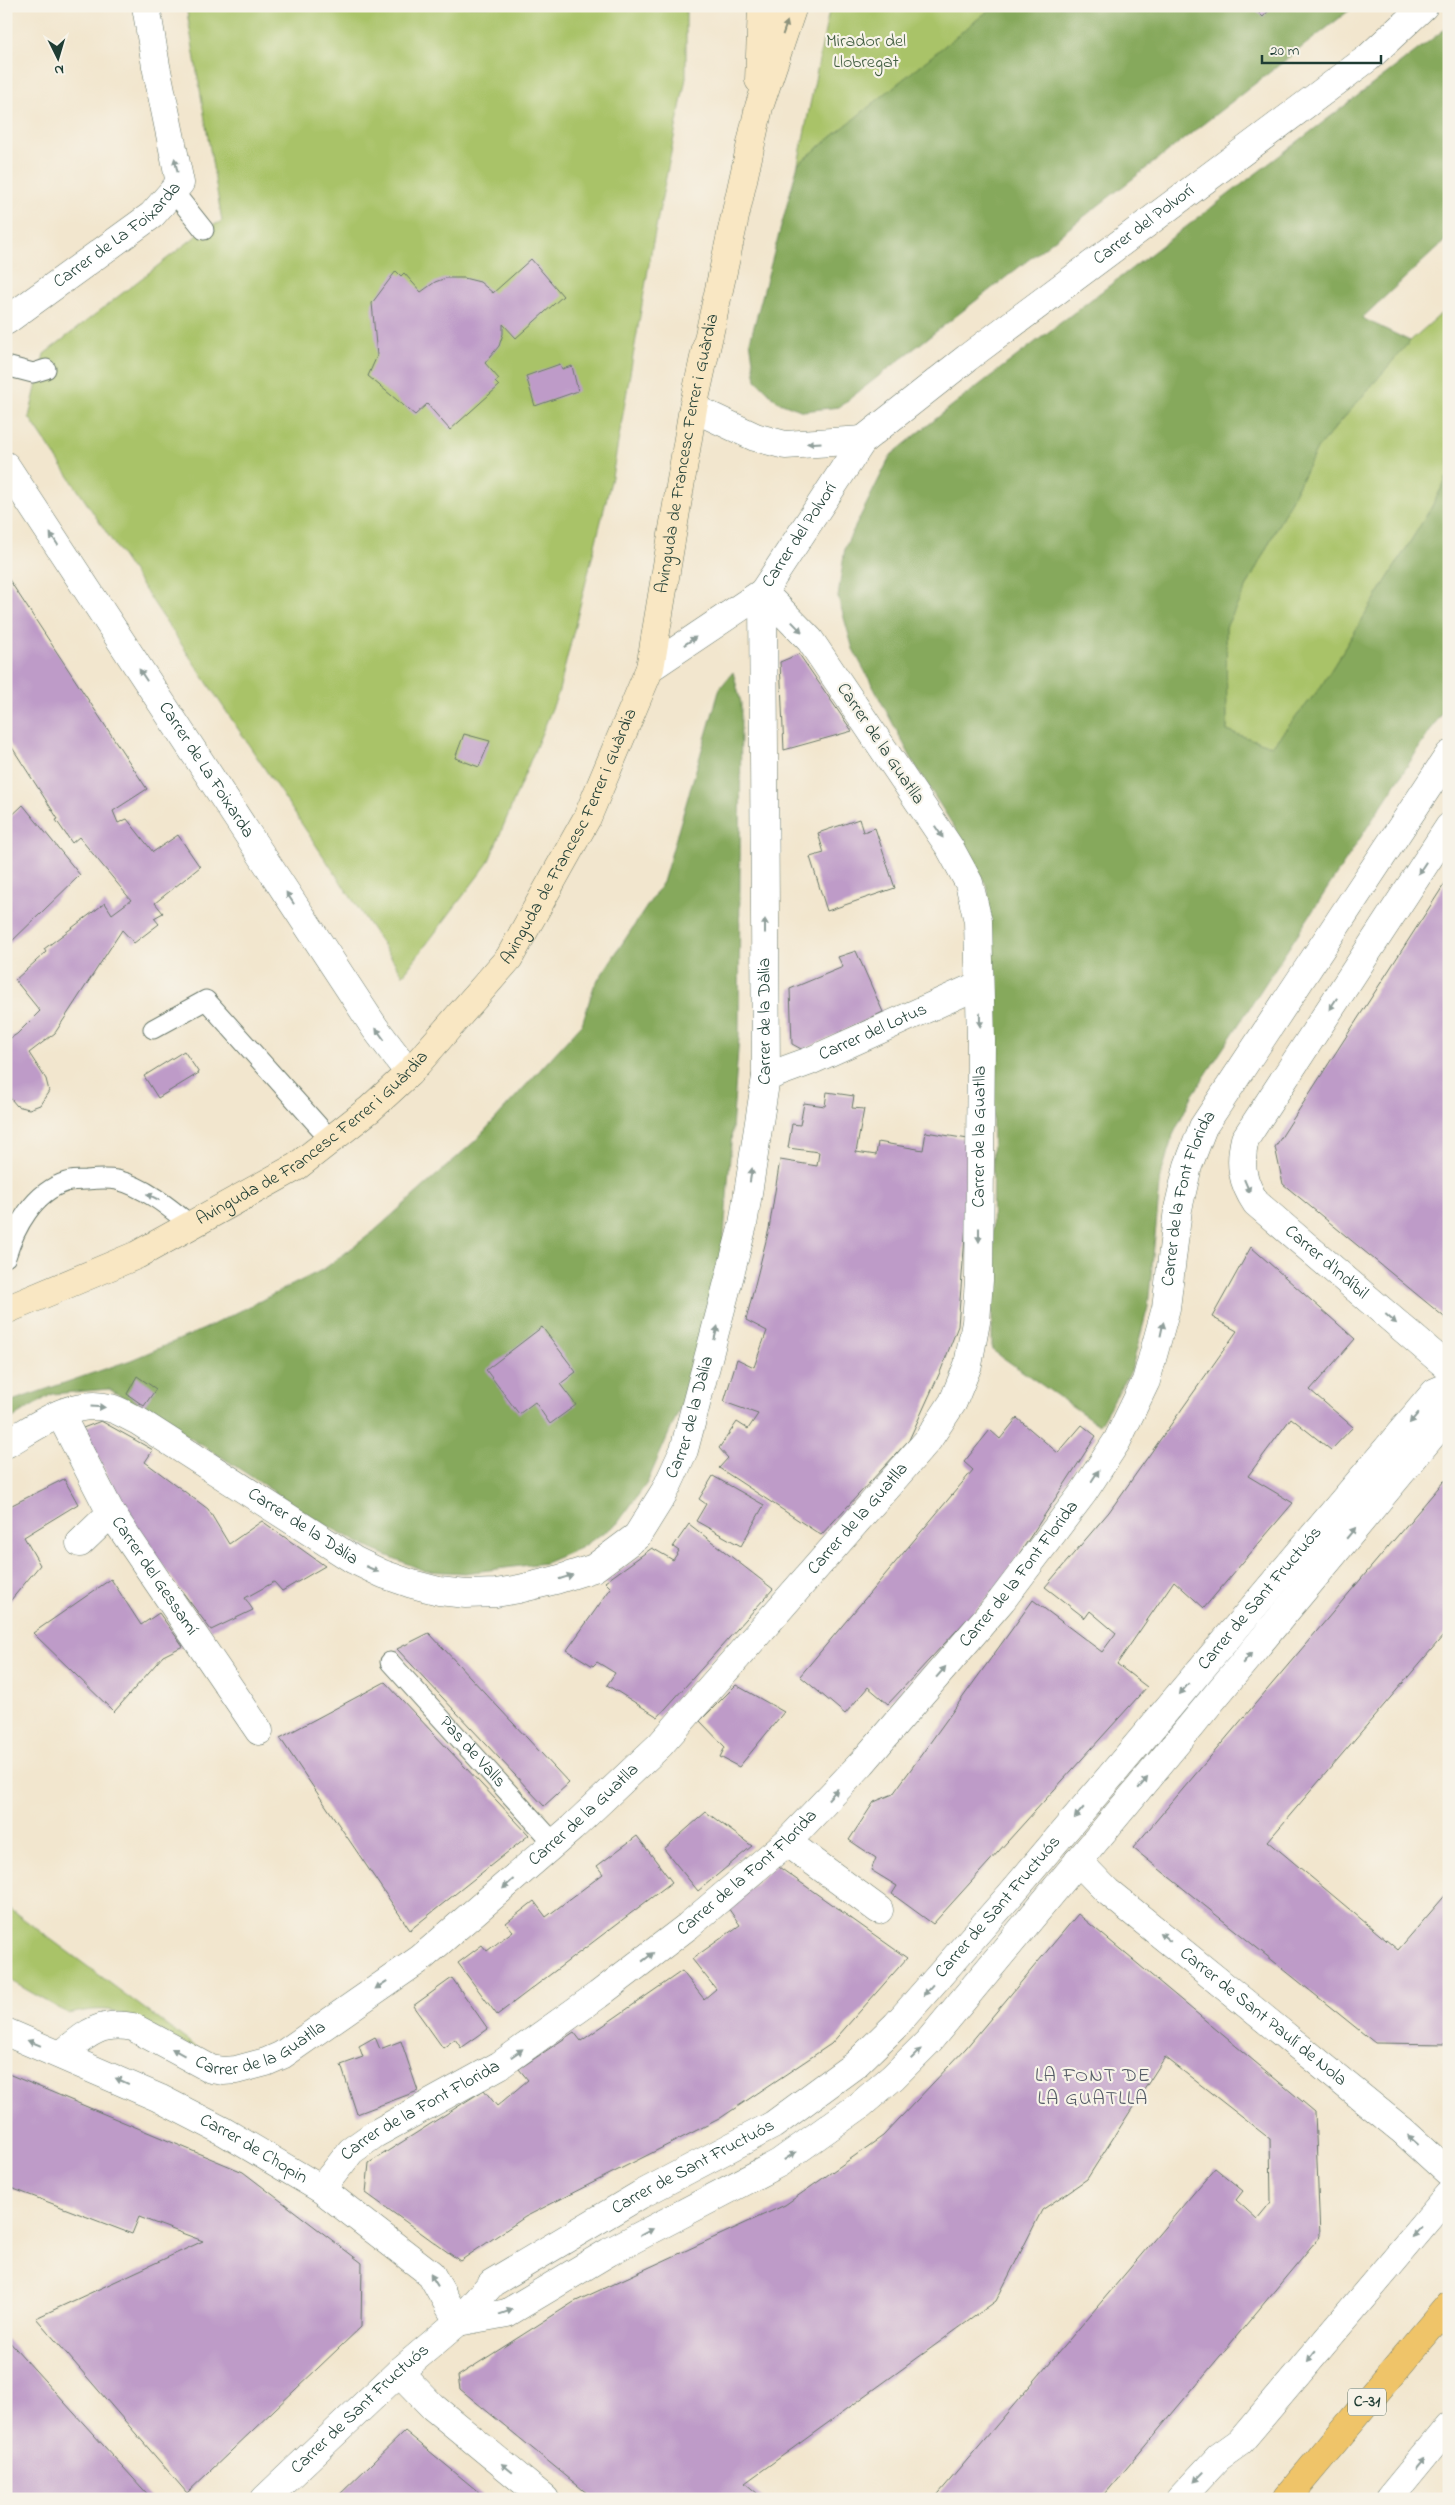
<svg xmlns="http://www.w3.org/2000/svg" width="1455" height="2505" font-family="'Indie Flower',sans-serif">
<style>
.green{fill:#a9c368;stroke:#64804e}
.forest{fill:#86a95c;stroke:#527348}
.building{fill:#be9bc8}
.lines{fill:none;stroke-linecap:round;stroke-linejoin:round}
.lane-casing{stroke:#69786a;stroke-width:21}
.street-casing{stroke:#69786a;stroke-width:29}
.secondary-casing{stroke:#69786a;stroke-width:29}
.primary-casing{stroke:#69786a;stroke-width:29}
.lane{stroke:#fff;stroke-width:19}
.street{stroke:#fff;stroke-width:28}
.secondary{stroke:#f9e7c3;stroke-width:28}
.primary{stroke:#efc469;stroke-width:28}
.oneway{fill:#8c927c}
.oneway2{fill:#8f9e9a}
.labels{text-anchor:middle;dominant-baseline:central;stroke-width:4.5;stroke-linejoin:round;paint-order:stroke}
.shield{fill:#f7f3e8;stroke:#60746a;stroke-width:1}
.shield-label{font-size:16px;font-weight:bold;fill:#1f3d34}
.park-label{font-size:18px;fill:#425e41;stroke:#f7f3e8}
.street-label{font-size:18px;fill:#1f3d34;stroke:#f7f3e8}
.quarter-label{font-size:20px;letter-spacing:1px;fill:#575e68;stroke:#f7f3e8}
</style>
<rect width="100%" height="100%" fill="#f7f3e8"/>
<filter id="ink" filterUnits="userSpaceOnUse"><feTurbulence type="fractalNoise" baseFrequency=".02" numOctaves="2"/><feDisplacementMap in="SourceGraphic" scale="10" xChannelSelector="R" yChannelSelector="G"/><feConvolveMatrix kernelMatrix="1 2 1 2 8 2 1 2 1" color-interpolation-filters="sRGB"/></filter>
<filter id="wash" filterUnits="userSpaceOnUse"><feTurbulence type="fractalNoise" baseFrequency=".0096" numOctaves="4" result="noise"/><feDisplacementMap in="SourceGraphic" scale="20" xChannelSelector="R" yChannelSelector="G"/><feGaussianBlur stdDeviation="1.12" result="paint"/><feColorMatrix in="noise" values="0 0 0 0 0 0 0 0 0 0 0 0 0 0 0 0 0 1.4 0 .05"/><feComposite in="paint" operator="in"/></filter>
<g filter="url(#wash)">
<rect width="100%" height="100%" fill="#f2e6ce"/>
<!-- green -->
<g class="green">
<path d="M186,6H686V78L652,247L612,477L558,694L488,863L403,975L29,417L44,354L204,230L222,221Z"/>
<path d="M830,6H994L798,164Z"/>
<path d="M1449,307V474L1431,508L1320,688L1272,746L1227,731L1226,627L1317,449L1410,341Z"/>
<path d="M6,1906L215,2061C190,2048 133,2012 107,2010C94,2009 82,2011 69,2014L6,1978Z"/>
</g>
<!-- forest -->
<g class="forest">
<path d="M994,6H1355L839,407L803,411L777,401L756,380L750,341L798,164Z"/>
<path d="M1449,26V237L1362,318L1410,341L1317,449L1226,627L1227,731L1272,746L1320,688L1431,508L1449,474V702L1192,1096L1173,1135L1161,1175L1148,1307L1131,1371L1099,1425L992,1350L993,1033L988,889L961,838L915,765L853,649L838,597L845,547L891,455L953,405Z"/>
<path d="M733,672L741,703L739,1037L722,1263L688,1390L647,1483L617,1524L580,1548L545,1563L465,1573L425,1571L371,1549L318,1521L223,1458L109,1389L52,1394L6,1422V1403L131,1360L204,1329L324,1269L373,1232L475,1141L582,1024L594,986L663,882L720,688Z"/>
</g>
<g id="blocks">
<!-- building -->
<g class="building">
<path d="M1252,6H1273L1263,17Z"/>
<path d="M531,259L563,296L516,338L503,324V334L499,346L485,363L499,379L495,382L499,386L450,430L427,404L415,415L368,376L377,356L372,303L396,271L401,276L404,273L421,292L435,282L446,278H464L480,282L493,293Z"/>
<path d="M560,364L562,369L572,366L578,391L535,406L526,376Z"/>
<path d="M6,575L147,789L113,811L118,823L127,819L153,852L178,835L200,867L155,903L163,913L154,918L159,924L134,943L122,930L55,1033L29,1053L46,1079L49,1091L40,1105L29,1109L17,1106L6,1093V1041L17,1034L40,1011L15,980L46,952L44,949L105,903L112,914L131,900L79,837L72,843L56,820L58,819L6,738Z"/>
<path d="M799,654L852,731L784,750L780,662Z"/>
<path d="M464,734L490,741L479,767L455,758Z"/>
<path d="M23,805L80,875L6,947V821Z"/>
<path d="M859,819L863,832L875,828L895,888L827,911L810,857L824,853L818,833Z"/>
<path d="M1449,877V1321L1283,1184L1275,1147Z"/>
<path d="M856,951L883,1012L803,1050L792,1044L790,989L843,967L838,957Z"/>
<path d="M184,1051L199,1073L158,1098L144,1076Z"/>
<path d="M827,1092L854,1096L852,1108L864,1109L856,1152L876,1155L878,1142L923,1150L926,1132L968,1139L967,1211L958,1326L941,1370L909,1440L821,1535L719,1468L728,1458L719,1448L737,1422L748,1429L758,1414L724,1402L737,1359L754,1367L767,1331L746,1320L769,1229L780,1160L817,1166L819,1152L788,1148L792,1124L800,1125L804,1103L825,1106Z"/>
<path d="M1251,1247L1355,1339L1310,1390L1353,1427L1331,1450L1291,1418L1248,1476L1293,1503L1204,1608L1174,1581L1117,1664L1147,1687L933,1924L892,1894L897,1886L871,1870L876,1858L849,1840L874,1802L893,1794L1033,1600L1102,1652L1116,1633L1090,1611L1085,1618L1045,1587L1109,1512L1237,1331L1212,1317Z"/>
<path d="M542,1327L576,1372L560,1384L576,1405L550,1424L535,1402L519,1414L486,1370Z"/>
<path d="M137,1376L156,1389L144,1406L127,1394Z"/>
<path d="M1017,1418L1058,1453L1082,1425L1096,1436L999,1585L888,1704L868,1687L845,1714L800,1676L973,1470L964,1462L990,1430L1000,1439Z"/>
<path d="M101,1421L153,1450L145,1462L208,1509L229,1544L262,1521L325,1566L282,1591L274,1582L245,1598L253,1610L211,1630L133,1526L83,1428Z"/>
<path d="M713,1476L764,1505L741,1546L696,1521L706,1504L699,1499Z"/>
<path d="M64,1479L78,1504L24,1537L40,1565L6,1606V1508Z"/>
<path d="M1449,1480V1629L1268,1841L1398,1950L1449,1891V2044L1375,2043L1133,1848L1444,1481Z"/>
<path d="M689,1524L773,1589L658,1717L607,1685L615,1673L597,1662L593,1666L567,1650L611,1588L605,1582L652,1548L673,1560L679,1551L673,1547Z"/>
<path d="M111,1579L141,1625L159,1613L183,1646L163,1656L114,1712L33,1633Z"/>
<path d="M429,1633L569,1783L544,1806L397,1649Z"/>
<path d="M385,1682L529,1835L410,1930L280,1738Z"/>
<path d="M736,1685L784,1712L739,1767L720,1757L725,1747L700,1721Z"/>
<path d="M706,1812L752,1846L698,1891L664,1849Z"/>
<path d="M637,1836L672,1882L497,2015L458,1963L482,1945L487,1951L513,1931L506,1923L534,1901L546,1917L603,1874L597,1866Z"/>
<path d="M776,1865L907,1958L831,2044L719,2119L525,2217L460,2261L366,2193L369,2163L484,2090L497,2106L528,2080L519,2069L574,2032L581,2041L682,1971L704,1999L716,1989L692,1959L740,1925L728,1908Z"/>
<path d="M1078,1914L1315,2112L1320,2236L1101,2499H934L1215,2168L1243,2191L1236,2200L1257,2219L1271,2202L1270,2139L1165,2057L1087,2179L1042,2210L996,2301L745,2483L764,2499H594L460,2389L458,2376L574,2302L785,2205L883,2136L966,2048Z"/>
<path d="M452,1978L488,2029L461,2048L455,2039L443,2048L413,2006Z"/>
<path d="M375,2037L380,2049L401,2041L418,2091L357,2114L341,2065L363,2057L359,2046Z"/>
<path d="M6,2073L243,2172L362,2263L361,2327L187,2493L36,2318L203,2241L139,2217L132,2234L6,2186Z"/>
<path d="M6,2338L152,2499H6Z"/>
<path d="M405,2431L487,2499H335Z"/>
</g>
</g>
</g>
<g filter="url(#ink)">
<use href="#blocks" fill-opacity="0" stroke="#69786a" stroke-width="1"/>
<g class="lines">
<defs>
<g id="lane">
<path d="M173,191L204,230"/>
<path d="M6,366L33,373L46,369"/>
<path d="M153,1029L206,1000L331,1140"/>
<path d="M6,1257C15,1227 34,1192 66,1182C72,1180 80,1180 86,1180C96,1179 107,1178 117,1180C145,1187 170,1208 192,1226"/>
<path id="s1" d="M390,1662L554,1843"/>
</g>
<g id="street">
<path id="s2" d="M6,321L152,215L180,183L156,66L146,6"/>
<path d="M693,408L755,437L785,445L863,440"/>
<path id="s3" d="M6,466L375,1028L409,1073"/>
<path id="s4" d="M650,668L763,592L863,440L967,358L1368,58L1424,6"/>
<path id="s5" d="M1449,827L1245,1139C1239,1164 1242,1182 1256,1203L1449,1368"/>
<path id="s6" d="M766,1077L810,1061L979,985"/>
<path id="s7" d="M60,1414L111,1513L259,1731"/>
<path id="s8" d="M6,1444C37,1426 73,1398 110,1408C119,1410 129,1417 138,1421L354,1560L383,1574L412,1584L439,1591L466,1594L496,1593L519,1589L556,1580L594,1568L637,1536L665,1491L684,1450L743,1225L766,1077L763,592"/>
<path d="M80,1543L111,1513"/>
<path d="M787,1842L879,1910"/>
<path id="s9" d="M1078,1861L1107,1891L1403,2131L1449,2173"/>
<path id="s10" d="M6,2032L159,2098L223,2131L321,2189L431,2274L458,2322"/>
<path id="s11" d="M62,2054C87,2034 99,2021 133,2027L211,2069L223,2071L236,2070L266,2062L282,2055L420,1959L572,1828L660,1745L928,1440L953,1402L968,1365L976,1322L979,1280L981,1040L978,921L969,883L950,848L810,640L763,592"/>
<path id="s12" d="M321,2189L351,2151L375,2134L500,2065L598,1995L688,1926L787,1842L862,1763L1002,1600L1083,1493L1117,1441L1146,1381L1166,1308L1178,1209L1188,1166L1203,1127L1449,755"/>
<path d="M458,2322L507,2313L609,2252L779,2163L859,2106L893,2077L929,2041L1449,1415"/>
<path d="M399,2372L433,2407L545,2499"/>
<path id="s13" d="M265,2499L399,2372L458,2322L492,2283L640,2195L773,2125L856,2064L896,2025L1011,1894L1435,1392L1449,1386"/>
<path d="M1180,2499L1219,2457L1240,2442L1449,2195"/>
<path d="M1389,2499L1449,2426"/>
</g>
<g id="secondary">
<path d="M759,80L762,6"/>
<path id="s14" d="M6,1310L137,1255L296,1167L370,1109L409,1073L509,958L587,818L650,668L693,408L759,107L793,6"/>
</g>
<path id="primary" d="M1286,2499L1449,2305"/>
</defs>
<!-- lane casing -->
<use href="#lane" class="lane-casing"/>
<!-- street casing -->
<use href="#street" class="street-casing"/>
<!-- secondary casing -->
<use href="#secondary" class="secondary-casing"/>
<!-- primary casing -->
<use href="#primary" class="primary-casing"/>
<!-- lane -->
<use href="#lane" class="lane"/>
<!-- street -->
<use href="#street" class="street"/>
<!-- secondary -->
<use href="#secondary" class="secondary"/>
<!-- primary -->
<use href="#primary" class="primary"/>
</g>
<!-- one-way arrows -->
<defs><path id="oneway-solid" d="M-6-.8H1V-3.2L6.5 0L1 3.2V.8H-6Z" transform="scale(1.25)"/></defs>
<use class="oneway" href="#oneway-solid" transform="translate(785 28) rotate(-71)"/>
<g class="oneway2">
<use href="#oneway-solid" transform="translate(176 165) rotate(-102)"/>
<use href="#oneway-solid" transform="translate(814 443) rotate(176)"/>
<use href="#oneway-solid" transform="translate(54 539) rotate(-123)"/>
<use href="#oneway-solid" transform="translate(797 627) rotate(46)"/>
<use href="#oneway-solid" transform="translate(690 641) rotate(-34)"/>
<use href="#oneway-solid" transform="translate(143 675) rotate(-123)"/>
<use href="#oneway-solid" transform="translate(939 832) rotate(56)"/>
<use href="#oneway-solid" transform="translate(1422 868) rotate(123)"/>
<use href="#oneway-solid" transform="translate(290 898) rotate(-123)"/>
<use href="#oneway-solid" transform="translate(765 926) rotate(-90)"/>
<use href="#oneway-solid" transform="translate(1333 1004) rotate(123)"/>
<use href="#oneway-solid" transform="translate(980 1020) rotate(89)"/>
<use href="#oneway-solid" transform="translate(380 1034) rotate(-126)"/>
<use href="#oneway-solid" transform="translate(751 1175) rotate(-81)"/>
<use href="#oneway-solid" transform="translate(1247 1186) rotate(67)"/>
<use href="#oneway-solid" transform="translate(153 1197) rotate(-154)"/>
<use href="#oneway-solid" transform="translate(979 1235) rotate(90)"/>
<use href="#oneway-solid" transform="translate(1391 1319) rotate(41)"/>
<use href="#oneway-solid" transform="translate(1162 1329) rotate(-78)"/>
<use href="#oneway-solid" transform="translate(716 1333) rotate(-76)"/>
<use href="#oneway-solid" transform="translate(98 1407) rotate(4)"/>
<use href="#oneway-solid" transform="translate(1414 1418) rotate(130)"/>
<use href="#oneway-solid" transform="translate(1095 1476) rotate(-57)"/>
<use href="#oneway-solid" transform="translate(1351 1533) rotate(-50)"/>
<use href="#oneway-solid" transform="translate(372 1569) rotate(25)"/>
<use href="#oneway-solid" transform="translate(566 1577) rotate(-18)"/>
<use href="#oneway-solid" transform="translate(1247 1658) rotate(-50)"/>
<use href="#oneway-solid" transform="translate(941 1672) rotate(-49)"/>
<use href="#oneway-solid" transform="translate(1184 1689) rotate(130)"/>
<use href="#oneway-solid" transform="translate(1143 1783) rotate(-50)"/>
<use href="#oneway-solid" transform="translate(833 1794) rotate(-47)"/>
<use href="#oneway-solid" transform="translate(1079 1813) rotate(130)"/>
<use href="#oneway-solid" transform="translate(508 1884) rotate(138)"/>
<use href="#oneway-solid" transform="translate(1165 1937) rotate(-141)"/>
<use href="#oneway-solid" transform="translate(648 1957) rotate(-38)"/>
<use href="#oneway-solid" transform="translate(381 1985) rotate(146)"/>
<use href="#oneway-solid" transform="translate(928 1990) rotate(131)"/>
<use href="#oneway-solid" transform="translate(34 2043) rotate(-158)"/>
<use href="#oneway-solid" transform="translate(178 2052) rotate(-151)"/>
<use href="#oneway-solid" transform="translate(517 2053) rotate(-35)"/>
<use href="#oneway-solid" transform="translate(916 2054) rotate(-45)"/>
<use href="#oneway-solid" transform="translate(122 2081) rotate(-156)"/>
<use href="#oneway-solid" transform="translate(1413 2140) rotate(-138)"/>
<use href="#oneway-solid" transform="translate(790 2156) rotate(-34)"/>
<use href="#oneway-solid" transform="translate(647 2232) rotate(-28)"/>
<use href="#oneway-solid" transform="translate(1417 2232) rotate(131)"/>
<use href="#oneway-solid" transform="translate(434 2280) rotate(-122)"/>
<use href="#oneway-solid" transform="translate(506 2312) rotate(-20)"/>
<use href="#oneway-solid" transform="translate(1312 2356) rotate(130)"/>
<use href="#oneway-solid" transform="translate(1419 2463) rotate(-50)"/>
<use href="#oneway-solid" transform="translate(507 2468) rotate(-141)"/>
<use href="#oneway-solid" transform="translate(1199 2477) rotate(134)"/>
</g>
</g>
<g class="labels">
<!-- shield labels -->
<rect class="shield" x="1348" y="2388.5" width="38" height="27" rx="4"/>
<g class="shield-label">
<text x="1367" y="2402">C-31</text>
</g>
<!-- park labels -->
<g class="park-label">
<text x="866" y="42">Mirador del<tspan x="866" dy="21">Llobregat</tspan></text>
</g>
<!-- street labels -->
<g class="street-label">
<text stroke="none"><textPath href="#s4" startOffset="672">Carrer del Polvorí</textPath></text>
<text stroke="none"><textPath href="#s2" startOffset="141">Carrer de La Foixarda</textPath></text>
<text stroke="none"><textPath href="#s14" startOffset="1164">Avinguda de Francesc Ferrer i Guàrdia</textPath></text>
<text stroke="none"><textPath href="#s4" startOffset="204">Carrer del Polvorí</textPath></text>
<text transform="translate(880 744) rotate(56)">Carrer de la Guatlla</text>
<text stroke="none"><textPath href="#s3" startOffset="364">Carrer de La Foixarda</textPath></text>
<text stroke="none"><textPath href="#s14" startOffset="759">Avinguda de Francesc Ferrer i Guàrdia</textPath></text>
<text stroke="none"><textPath href="#s8" startOffset="1240">Carrer de la Dàlia</textPath></text>
<text stroke="none"><textPath href="#s6" startOffset="116">Carrer del Lotus</textPath></text>
<text stroke="none"><textPath href="#s14" startOffset="354">Avinguda de Francesc Ferrer i Guàrdia</textPath></text>
<text stroke="none"><textPath href="#s11" startOffset="1452">Carrer de la Guatlla</textPath></text>
<text stroke="none"><textPath href="#s12" startOffset="1359">Carrer de la Font Florida</textPath></text>
<text stroke="none"><textPath href="#s5" startOffset="532">Carrer d'Indíbil</textPath></text>
<text stroke="none"><textPath href="#s8" startOffset="835">Carrer de la Dàlia</textPath></text>
<text stroke="none"><textPath href="#s11" startOffset="1032">Carrer de la Guatlla</textPath></text>
<text stroke="none"><textPath href="#s8" startOffset="340">Carrer de la Dàlia</textPath></text>
<text stroke="none"><textPath href="#s12" startOffset="939">Carrer de la Font Florida</textPath></text>
<text stroke="none"><textPath href="#s7" startOffset="188">Carrer del Gessamí</textPath></text>
<text stroke="none"><textPath href="#s13" startOffset="1356">Carrer de Sant Fructuós</textPath></text>
<text stroke="none"><textPath href="#s1" startOffset="122">Pas de Valls</textPath></text>
<text stroke="none"><textPath href="#s11" startOffset="628">Carrer de la Guatlla</textPath></text>
<text stroke="none"><textPath href="#s12" startOffset="534">Carrer de la Font Florida</textPath></text>
<text stroke="none"><textPath href="#s13" startOffset="951">Carrer de Sant Fructuós</textPath></text>
<text stroke="none"><textPath href="#s9" startOffset="242">Carrer de Sant Paulí de Nola</textPath></text>
<text stroke="none"><textPath href="#s11" startOffset="222">Carrer de la Guatlla</textPath></text>
<text stroke="none"><textPath href="#s12" startOffset="129">Carrer de la Font Florida</textPath></text>
<text stroke="none"><textPath href="#s10" startOffset="274">Carrer de Chopin</textPath></text>
<text stroke="none"><textPath href="#s13" startOffset="546">Carrer de Sant Fructuós</textPath></text>
<text stroke="none"><textPath href="#s13" startOffset="131">Carrer de Sant Fructuós</textPath></text>
</g>
<!-- quarter labels -->
<g class="quarter-label">
<text x="1093" y="2076">LA FONT DE<tspan x="1093" dy="23">LA GUATLLA</tspan></text>
</g>
</g>
<!-- margin -->
<rect width="1455" height="2505" fill="none" stroke="#f7f3e8" stroke-width="25"/>
<!-- north arrow -->
<g transform="translate(58 58) rotate(175)" stroke="#f7f3e8" stroke-width="4" paint-order="stroke">
<path d="M0-4L9 19L0 12L-9 19Z" fill="#1f3d34"/>
<text y="-8" font-size="14" font-weight="bold" text-anchor="middle" fill="#1f3d34">N</text>
</g>
<!-- scale -->
<path d="M1262 55v8h119v-8" fill="none" stroke="#1f3d34" stroke-width="2.5"/>
<text x="1270" y="55" font-size="15" fill="#1f3d34" stroke="#f7f3e8" stroke-width="4" paint-order="stroke">20 m</text>
</svg>
